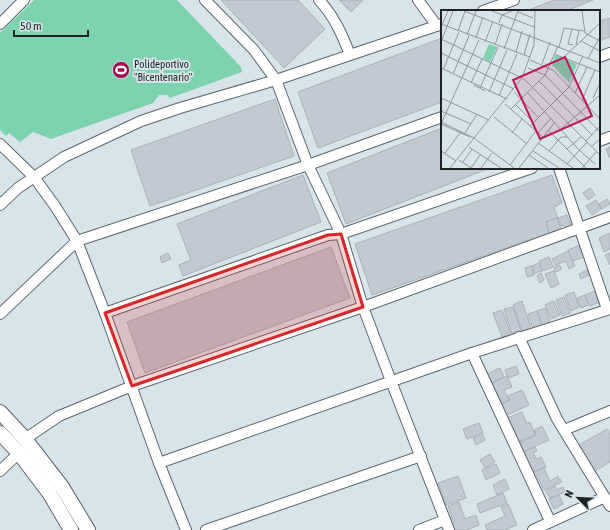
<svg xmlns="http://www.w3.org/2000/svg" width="610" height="530" font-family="'Asap Condensed',sans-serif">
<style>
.green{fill:#7dd3ae}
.building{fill:#c1cad3;stroke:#a9b2bb}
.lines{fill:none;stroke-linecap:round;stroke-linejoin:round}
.minor-casing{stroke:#5a666b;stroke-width:12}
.secondary-casing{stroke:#5a666b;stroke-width:16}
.minor{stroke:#fff;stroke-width:10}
.secondary{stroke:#fff;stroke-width:14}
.marked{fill:#d62828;fill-opacity:0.2;stroke:#d62828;stroke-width:3;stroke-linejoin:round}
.labels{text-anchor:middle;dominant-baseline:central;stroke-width:4;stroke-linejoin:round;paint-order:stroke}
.poi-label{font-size:11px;fill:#1d2224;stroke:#d7e5ea;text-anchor:start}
.inset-road{fill:none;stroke:#8d979b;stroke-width:1}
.view{fill:#c2185b;fill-opacity:0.15;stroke:#c2185b;stroke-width:2}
.inset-edge{fill:none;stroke:#1d2224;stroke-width:2}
</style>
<rect width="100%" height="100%" fill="#d7e5ea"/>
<!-- green -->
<path class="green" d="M34,0H177L241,67L242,72L170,98L167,95H159L153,103L51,139L33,132L20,142L9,133L6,136L0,130V33Z"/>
<!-- building -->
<g class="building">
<path d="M221,0H298L325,29L284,68Z"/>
<path d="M339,0H363L351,12Z"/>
<path d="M554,0H593L566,11H526Z"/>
<path d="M610,18V37L599,41V21Z"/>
<path d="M442,38V102L318,148L298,92Z"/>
<path d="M275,99L294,156L150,206L131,150Z"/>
<path d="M442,128V168H490L346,224L327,173Z"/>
<path d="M610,147V157H609L606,149Z"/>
<path d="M303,175L321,222L183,276L179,265L191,260L177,224Z"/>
<path d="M552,175L562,203L554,207L558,218L546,222L549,233L372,295L355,244Z"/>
<path d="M590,188L595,195L588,200L583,193Z"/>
<path d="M607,199L610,204L602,209L599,204Z"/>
<path d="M596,200L601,209L592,215L586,206Z"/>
<path d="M567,215L571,225L566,228L564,225L561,226L558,218Z"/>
<path d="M557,218L561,229L549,233L546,222Z"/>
<path d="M610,233V249L604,252L599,238Z"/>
<path d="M580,245L584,257L573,261L568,250Z"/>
<path d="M331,247L350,298L145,373L127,322Z"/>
<path d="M568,251L575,266L569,269L566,261L555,265L552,259Z"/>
<path d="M168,253L171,259L162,263L160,257Z"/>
<path d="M610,253V265L605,255Z"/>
<path d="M549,257L553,267L543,271L539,261Z"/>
<path d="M539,263L542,271L535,273L532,266Z"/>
<path d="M560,265L561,270L555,272L554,267Z"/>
<path d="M532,266L534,275L527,277L525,268Z"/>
<path d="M587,270L589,275L581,279L579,274Z"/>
<path d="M554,271L559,284L551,288L545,274Z"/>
<path d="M541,273L544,280L540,283L537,276Z"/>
<path d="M595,291L600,302L590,306L585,295Z"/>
<path d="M574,292L579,307L571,311L565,295Z"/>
<path d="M585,295L588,305L581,308L577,298Z"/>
<path d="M564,297L570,313L562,316L556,300Z"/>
<path d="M522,301L531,328L522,331L513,305Z"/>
<path d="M554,301L560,315L551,319L545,305Z"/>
<path d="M513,307L521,331L512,334L504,309Z"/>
<path d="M545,308L550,322L542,325L537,311Z"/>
<path d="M502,310L511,334L502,337L493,313Z"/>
<path d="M537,311L541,325L533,328L528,314Z"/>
<path d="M516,366L519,374L508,378L505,370Z"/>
<path d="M500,368L504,377L489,384L485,375Z"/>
<path d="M507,376L512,387L504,390L509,400L499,404L490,384Z"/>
<path d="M522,390L529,405L505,416L500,405L510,400L508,396Z"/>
<path d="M522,412L527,424L530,422L535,435L517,442L507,418Z"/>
<path d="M479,423L483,433L467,439L463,429Z"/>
<path d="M542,426L549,440L522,452L518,443L536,435L534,430Z"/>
<path d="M607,429L610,434V462L595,471L579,445Z"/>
<path d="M482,433L485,440L476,445L473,438Z"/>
<path d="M535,447L537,451L533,452L536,459L541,457L546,467L531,473L519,454Z"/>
<path d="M490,454L495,462L485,468L480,460Z"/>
<path d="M496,464L500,473L486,480L482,470Z"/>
<path d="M544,468L550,481L558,476L559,480L560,479L562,482L544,490L535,472Z"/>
<path d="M458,476L466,498L446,505L438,483Z"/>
<path d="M505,479L509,489L497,495L493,485Z"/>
<path d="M555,486L557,490L563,487L565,492L550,498L546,491Z"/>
<path d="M503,493L507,503L480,513L477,504Z"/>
<path d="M559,495L563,504L554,509L549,499Z"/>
<path d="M459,502L465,519L476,515L479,525L467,530H452L450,525L454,523L448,506Z"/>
<path d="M508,504L517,525L505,530H487L485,525L505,516L501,507Z"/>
</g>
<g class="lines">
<defs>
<g id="minor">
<path d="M205,0L254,50L276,80L308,165L341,234L363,307L391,381L449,530"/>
<path d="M319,0C334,16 342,34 350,55"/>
<path d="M418,0L437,26"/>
<path d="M483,11L514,0"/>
<path d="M0,24L24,0"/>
<path d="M599,57L610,53"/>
<path d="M599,141L610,137"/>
<path d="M0,144L34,177L55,206L77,241L105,313L159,463L186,530"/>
<path d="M559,168L607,309"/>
<path d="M0,205L18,188L64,157L141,121L180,108L276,80L442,24"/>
<path d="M105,313L328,235L341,234L532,168"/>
<path d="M0,314L77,241L308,165L442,117"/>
<path d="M519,337L557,419L610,506"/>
<path d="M472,353L550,521"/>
<path d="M564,430L610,411"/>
<path d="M25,439L59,416L132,386L363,307L610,217"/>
<path d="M159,463L472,353L610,309"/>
<path d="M0,471L19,453"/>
<path d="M206,530L421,456"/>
<path d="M419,530L445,520"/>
<path d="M533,530L605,497"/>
</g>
<g id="secondary">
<path d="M0,412L25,439L62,487L88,530"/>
<path d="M0,433L19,453L50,494L71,530"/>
</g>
</defs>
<!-- minor casing -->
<use href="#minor" class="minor-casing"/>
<!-- secondary casing -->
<use href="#secondary" class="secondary-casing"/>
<!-- minor -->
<use href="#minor" class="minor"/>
<!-- secondary -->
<use href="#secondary" class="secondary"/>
</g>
<!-- marked area -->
<path class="marked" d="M341,234L363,307L132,386L105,313L328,235Z"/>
<!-- icons -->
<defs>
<symbol id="stadium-disc" viewBox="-11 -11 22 22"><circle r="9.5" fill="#a00a4e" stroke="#d7e5ea"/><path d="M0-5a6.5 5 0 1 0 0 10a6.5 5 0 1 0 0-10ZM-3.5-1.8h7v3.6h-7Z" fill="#fff"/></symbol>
</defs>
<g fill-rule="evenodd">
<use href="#stadium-disc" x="111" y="60" width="20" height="20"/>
</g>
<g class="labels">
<!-- poi labels -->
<g class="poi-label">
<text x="134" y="64">Polideportivo<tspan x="134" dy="13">"Bicentenario"</tspan></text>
</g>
</g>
<!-- overview -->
<g transform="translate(441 10)">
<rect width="159" height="159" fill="#d7e5ea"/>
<path d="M48,34L56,37L49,52L42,48ZM114,45L136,54L128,73L111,55Z" fill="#7dd3ae"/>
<path class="inset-road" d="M23,1L159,53M51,1L93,17M141,1L144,23L159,31M77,2L92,8M58,13L61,5L71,1M0,14L89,47M1,15L7,1M131,19L127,34L132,35M17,21L24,1M26,25L35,1M35,28L42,7M0,29L81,68M140,31L159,41M0,32L12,1M44,32L52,11M54,35L61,14M135,35L138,20M118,37L123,18L143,21M63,39L77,1M75,42L81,21M0,43L73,79M113,44L159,62M83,45L89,24M122,48L159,13M147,48L159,27M89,50L112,60L159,109M101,54L109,32M0,58L66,89M87,58L104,65L159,122M2,60L18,22M12,64L28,26M82,68L159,145M98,71L151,125M30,73L41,49M33,75L44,81M39,78L57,37M48,82L66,40M73,82L98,108M86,82L138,140L154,154M134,83L146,57M58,86L76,44M0,88L48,110M152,88L159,73M141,90L154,60M64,94L102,127M74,94L93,113M70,99L104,65L117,36M0,101L30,114M53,107L85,133M0,112L33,128L73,158M0,114L38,30M0,114L29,127M89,116L128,77L142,46M120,119L159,85M107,120L145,158M24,123L36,104M71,123L81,109M97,123L110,108M145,131L159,116M97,133L132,158M28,137L60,158M150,137L159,129M126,139L140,127M0,141L15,151M92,141L118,158M108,141L120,127H126M4,143L19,123M88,145L107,158M18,150L30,158M22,152L31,139M126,154L146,132M69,155L95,121M9,158L81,68L93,35L94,1M30,158L39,145M40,158L51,143M78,158L114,112M141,158L155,142"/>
<path class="view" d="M124,47L151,106L99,129L72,70Z"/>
<rect width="159" height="159" class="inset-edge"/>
</g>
<!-- north arrow -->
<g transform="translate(578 498) rotate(294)" stroke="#d7e5ea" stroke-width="3" paint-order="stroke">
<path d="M0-3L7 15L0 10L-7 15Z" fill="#1d2224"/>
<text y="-6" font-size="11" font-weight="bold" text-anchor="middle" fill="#1d2224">N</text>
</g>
<!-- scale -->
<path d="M14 30v6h74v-6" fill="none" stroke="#1d2224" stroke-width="2"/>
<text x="20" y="30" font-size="12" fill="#1d2224" stroke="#d7e5ea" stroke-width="3" paint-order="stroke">50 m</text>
</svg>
